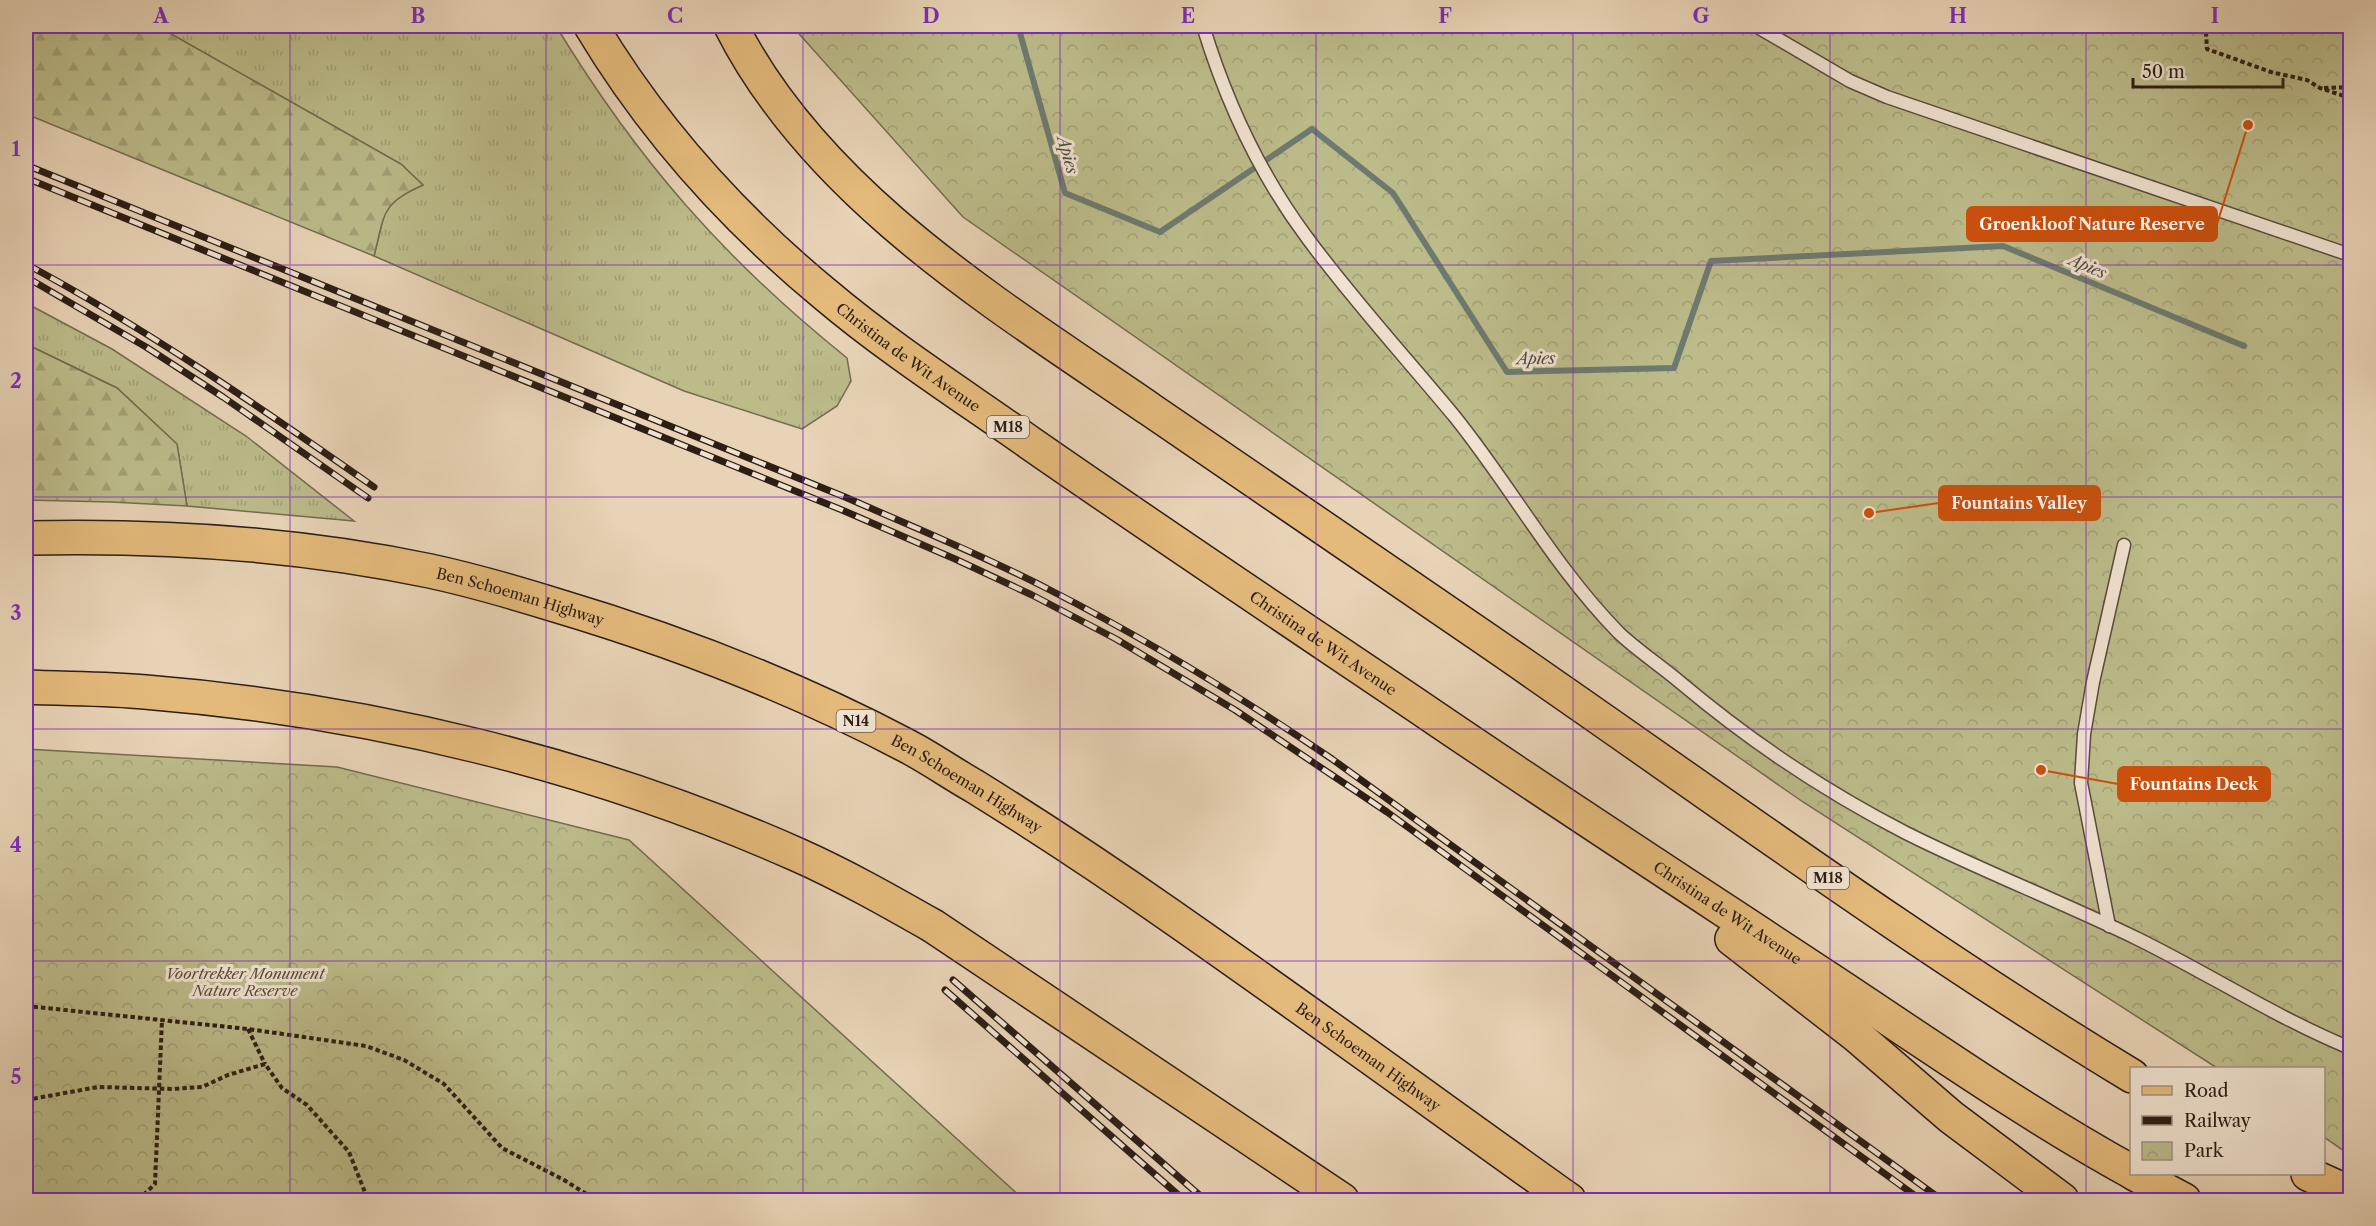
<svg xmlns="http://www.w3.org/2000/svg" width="2376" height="1226" font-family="'Libre Caslon Text',serif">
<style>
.grass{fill:url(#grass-tufts);stroke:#746c50;stroke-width:1.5}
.forest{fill:url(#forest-firs);stroke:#746c50;stroke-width:1.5}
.park{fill:url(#park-crowns);stroke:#746c50;stroke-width:1.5}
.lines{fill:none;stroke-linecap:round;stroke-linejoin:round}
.stream{stroke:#6d7a6f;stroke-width:6}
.service-casing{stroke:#5b4a3d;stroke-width:15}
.primary-casing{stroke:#2c1d15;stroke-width:36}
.motorway-casing{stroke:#2c1d15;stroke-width:36}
.path{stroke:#2c1d15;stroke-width:4;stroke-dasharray:4.5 3;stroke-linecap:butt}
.service{stroke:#f0e2d0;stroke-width:12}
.primary{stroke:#e4ba7b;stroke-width:33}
.motorway{stroke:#e4ba7b;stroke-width:33}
.rail-casing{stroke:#2c1d15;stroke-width:7}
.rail{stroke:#f0e2d0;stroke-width:4.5;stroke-dasharray:14;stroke-linecap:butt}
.grid{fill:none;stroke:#7b2cbf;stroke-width:1.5;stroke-opacity:0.55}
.labels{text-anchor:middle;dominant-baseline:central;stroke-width:6;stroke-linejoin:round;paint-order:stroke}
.shield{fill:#f0e2d0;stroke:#67584d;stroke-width:1.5}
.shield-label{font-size:14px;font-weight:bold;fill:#2c1d15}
.street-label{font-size:15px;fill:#2c1d15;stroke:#f0e2d0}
.park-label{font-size:15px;font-style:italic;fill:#574c38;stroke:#f0e2d0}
.water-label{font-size:16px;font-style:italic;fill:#4c4c42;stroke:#f0e2d0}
.leader{fill:none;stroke:#cc500d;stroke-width:2}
.callout-dot{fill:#cc500d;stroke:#f0e2d0;stroke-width:2}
.callout{fill:#cc500d;stroke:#cc500d;stroke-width:2}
.callout-label{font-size:16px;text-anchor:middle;font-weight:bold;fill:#fff}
.neatline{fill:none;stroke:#7b2cbf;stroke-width:2}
.grid-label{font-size:20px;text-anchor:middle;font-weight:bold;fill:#7b2cbf}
</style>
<defs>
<pattern id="grass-tufts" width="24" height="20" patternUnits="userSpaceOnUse" patternTransform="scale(1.5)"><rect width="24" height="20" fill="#bcbb8a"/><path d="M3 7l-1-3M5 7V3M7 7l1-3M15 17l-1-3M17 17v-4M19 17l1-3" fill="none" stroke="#a2a076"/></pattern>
<pattern id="forest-firs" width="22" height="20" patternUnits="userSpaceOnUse" patternTransform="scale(1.5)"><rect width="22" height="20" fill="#bcbb8a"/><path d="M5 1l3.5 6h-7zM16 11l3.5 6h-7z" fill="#a2a076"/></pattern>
<pattern id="park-crowns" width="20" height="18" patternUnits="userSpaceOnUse" patternTransform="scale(1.5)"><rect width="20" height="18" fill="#bcbb8a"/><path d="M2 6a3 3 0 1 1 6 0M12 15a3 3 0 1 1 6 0" fill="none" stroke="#a2a076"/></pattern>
</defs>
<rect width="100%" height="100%" fill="#e8d3b6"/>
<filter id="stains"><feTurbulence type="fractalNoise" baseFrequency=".00333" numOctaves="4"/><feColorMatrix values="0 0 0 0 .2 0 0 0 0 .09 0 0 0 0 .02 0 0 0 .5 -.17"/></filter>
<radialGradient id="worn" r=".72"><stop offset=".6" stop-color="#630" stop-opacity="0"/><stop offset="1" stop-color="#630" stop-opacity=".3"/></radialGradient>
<!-- grass -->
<g class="grass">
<path d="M157,26H556C638,161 724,259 847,358L851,381L837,406L802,429L684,391L374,256L385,211L399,196L423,185L401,164Z"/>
<path d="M26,303L112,349L246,436L354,521L187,506L177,444L117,388L26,344Z"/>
</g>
<!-- forest -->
<g class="forest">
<path d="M26,26H157L401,164L423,185C380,204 385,214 374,256L26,114Z"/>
<path d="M26,344L117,388L177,444L187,506L111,502L26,500Z"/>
</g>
<!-- park -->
<g class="park">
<path d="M792,26H2350V1155L2324,1137V1068H2217L1803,802L963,217Z"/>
<path d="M26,749L337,767L629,840L1024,1200H26Z"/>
</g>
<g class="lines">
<!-- stream -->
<path class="stream" d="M1018,26L1065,193L1160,232L1312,129L1393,193L1507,372L1674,368L1711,261L2003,246L2244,346"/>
<defs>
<g id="service">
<path d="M1203,26C1226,101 1260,175 1308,239C1354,301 1406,358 1455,417C1512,488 1555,568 1619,633C1638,651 1661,666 1681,683C1750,741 1826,792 1906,833C1982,871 2062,902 2138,939C2209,974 2277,1018 2350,1048"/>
<path d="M1756,26L1850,81L1887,97L2350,255"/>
<path d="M2109,926L2081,783L2084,734L2093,682L2124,545"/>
</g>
<g id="primary">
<path id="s1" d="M591,26C652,128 734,219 826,295C890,349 962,395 1030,443C1158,532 1287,618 1416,705C1552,798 1691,888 1829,979C1929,1045 2027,1114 2132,1172"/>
<path d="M731,26C817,196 998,305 1151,410C1260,485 1370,560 1480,635C1696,783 1907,940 2132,1076"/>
<path d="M1732,939L1857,1036L1951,1117L2062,1200"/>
<path d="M2135,1174L2184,1200"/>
<path d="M2308,1174L2350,1193"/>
</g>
<g id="motorway">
<path id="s2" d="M26,538C160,535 297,543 430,571C472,580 513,592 555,605C676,641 795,687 907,746C930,758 951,773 974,786C1040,827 1105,870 1168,914C1303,1008 1436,1105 1569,1200"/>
<path d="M26,687C65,689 105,688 145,692C368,710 593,764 798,855C845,876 889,901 933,926L1342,1200"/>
</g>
</defs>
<!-- service casing -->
<use href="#service" class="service-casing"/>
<!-- primary casing -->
<use href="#primary" class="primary-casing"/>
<!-- motorway casing -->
<use href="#motorway" class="motorway-casing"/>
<!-- path -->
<g class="path">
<path d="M2176,26L2192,28L2206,33L2207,49L2271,72L2307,80L2320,88L2350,98"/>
<path d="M2324,88L2350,87"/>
<path d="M26,1006L248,1029L366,1046L404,1060L444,1084L502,1148L564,1180L596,1200"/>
<path d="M248,1029L265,1064"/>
<path d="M26,1100L98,1087L173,1089L202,1087L228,1075L265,1064L282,1088L307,1105L349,1152L368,1200"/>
<path d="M138,1200L155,1184L162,1020"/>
</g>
<!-- service -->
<use href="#service" class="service"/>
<!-- primary -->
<use href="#primary" class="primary"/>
<!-- motorway -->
<use href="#motorway" class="motorway"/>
<defs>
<g id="rail">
<path d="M26,165L845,497C913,527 982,555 1048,589C1146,639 1241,697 1332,759L1942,1200"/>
<path d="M26,178L842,510L955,559L1032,595L1116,639L1235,710L1387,812L1921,1200"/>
<path d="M26,264C147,329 261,408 374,487"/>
<path d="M26,277L146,347L223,397L368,498"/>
<path d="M953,980L1205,1200"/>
<path d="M945,990L1184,1200"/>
</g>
</defs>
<!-- rail casing -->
<use href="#rail" class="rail-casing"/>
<!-- rail -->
<use href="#rail" class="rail"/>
</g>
<!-- grid -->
<path class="grid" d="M290,26V1200M546,26V1200M803,26V1200M1060,26V1200M1316,26V1200M1573,26V1200M1830,26V1200M2086,26V1200M26,265H2350M26,497H2350M26,729H2350M26,961H2350"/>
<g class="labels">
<!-- shield labels -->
<g class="shield">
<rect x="987" y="416" width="42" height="22" rx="4.5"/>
<rect x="836.5" y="710" width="39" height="22" rx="4.5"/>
<rect x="1807" y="867" width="42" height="22" rx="4.5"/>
</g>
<g class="shield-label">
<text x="1008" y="427">M18</text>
<text x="856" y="721">N14</text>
<text x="1828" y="878">M18</text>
</g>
<!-- street labels -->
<g class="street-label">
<text stroke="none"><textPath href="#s1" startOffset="462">Christina de Wit Avenue</textPath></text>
<text stroke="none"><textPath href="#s2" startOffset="500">Ben Schoeman Highway</textPath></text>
<text stroke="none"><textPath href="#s1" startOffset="966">Christina de Wit Avenue</textPath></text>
<text stroke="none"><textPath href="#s2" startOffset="986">Ben Schoeman Highway</textPath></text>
<text stroke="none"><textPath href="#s1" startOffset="1452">Christina de Wit Avenue</textPath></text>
<text stroke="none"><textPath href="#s2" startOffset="1472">Ben Schoeman Highway</textPath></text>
</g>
<!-- park labels -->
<g class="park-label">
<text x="245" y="973">Voortrekker Monument<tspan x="245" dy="17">Nature Reserve</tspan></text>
</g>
<!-- water labels -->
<g class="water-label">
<text transform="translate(1068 155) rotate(74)">Apies</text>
<text transform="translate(2088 266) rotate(23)">Apies</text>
<text transform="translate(1536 358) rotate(-1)">Apies</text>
</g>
</g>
<!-- callouts -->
<path class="leader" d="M2248 125L2217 224M1869 513L1939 503M2041 770L2118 784"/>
<g class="callout-dot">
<circle cx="2248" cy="125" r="6"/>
<circle cx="1869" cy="513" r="6"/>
<circle cx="2041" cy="770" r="6"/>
</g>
<g class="callout">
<rect x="1967" y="207" width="250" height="34" rx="6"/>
<rect x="1939" y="486" width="161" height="34" rx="6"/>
<rect x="2118" y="767" width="152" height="34" rx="6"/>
</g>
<g class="callout-label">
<text x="2092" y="230">Groenkloof Nature Reserve</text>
<text x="2019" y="509">Fountains Valley</text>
<text x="2194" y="790">Fountains Deck</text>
</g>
<!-- margin -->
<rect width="2376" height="1226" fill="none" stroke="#e8d3b6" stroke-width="66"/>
<!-- legend -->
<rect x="2130" y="1067" width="195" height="108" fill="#f0e2d0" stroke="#a29385" stroke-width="1.5"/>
<rect x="2142" y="1086" width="30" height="9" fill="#e4ba7b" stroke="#a29385" stroke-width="1.5"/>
<text x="2184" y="1097" font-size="18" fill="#2c1d15">Road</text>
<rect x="2142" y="1116" width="30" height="9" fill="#2c1d15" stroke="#a29385" stroke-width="1.5"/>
<text x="2184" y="1127" font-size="18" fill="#2c1d15">Railway</text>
<rect x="2142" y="1142" width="30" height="18" fill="url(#park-crowns)" stroke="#a29385" stroke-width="1.5"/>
<text x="2184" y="1157" font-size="18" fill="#2c1d15">Park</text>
<!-- scale -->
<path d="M2133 78v9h150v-9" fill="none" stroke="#2c1d15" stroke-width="3"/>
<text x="2142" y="78" font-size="18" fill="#2c1d15" stroke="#f0e2d0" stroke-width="4.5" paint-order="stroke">50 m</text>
<rect x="33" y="33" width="2310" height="1160" class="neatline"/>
<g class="grid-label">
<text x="161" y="23">A</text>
<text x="418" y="23">B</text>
<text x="675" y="23">C</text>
<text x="931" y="23">D</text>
<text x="1188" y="23">E</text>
<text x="1445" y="23">F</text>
<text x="1701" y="23">G</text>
<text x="1958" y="23">H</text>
<text x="2215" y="23">I</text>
<text x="16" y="156">1</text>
<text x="16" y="388">2</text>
<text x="16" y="620">3</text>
<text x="16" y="852">4</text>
<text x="16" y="1084">5</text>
</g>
<rect width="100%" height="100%" filter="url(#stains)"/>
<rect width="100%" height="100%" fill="url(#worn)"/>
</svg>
